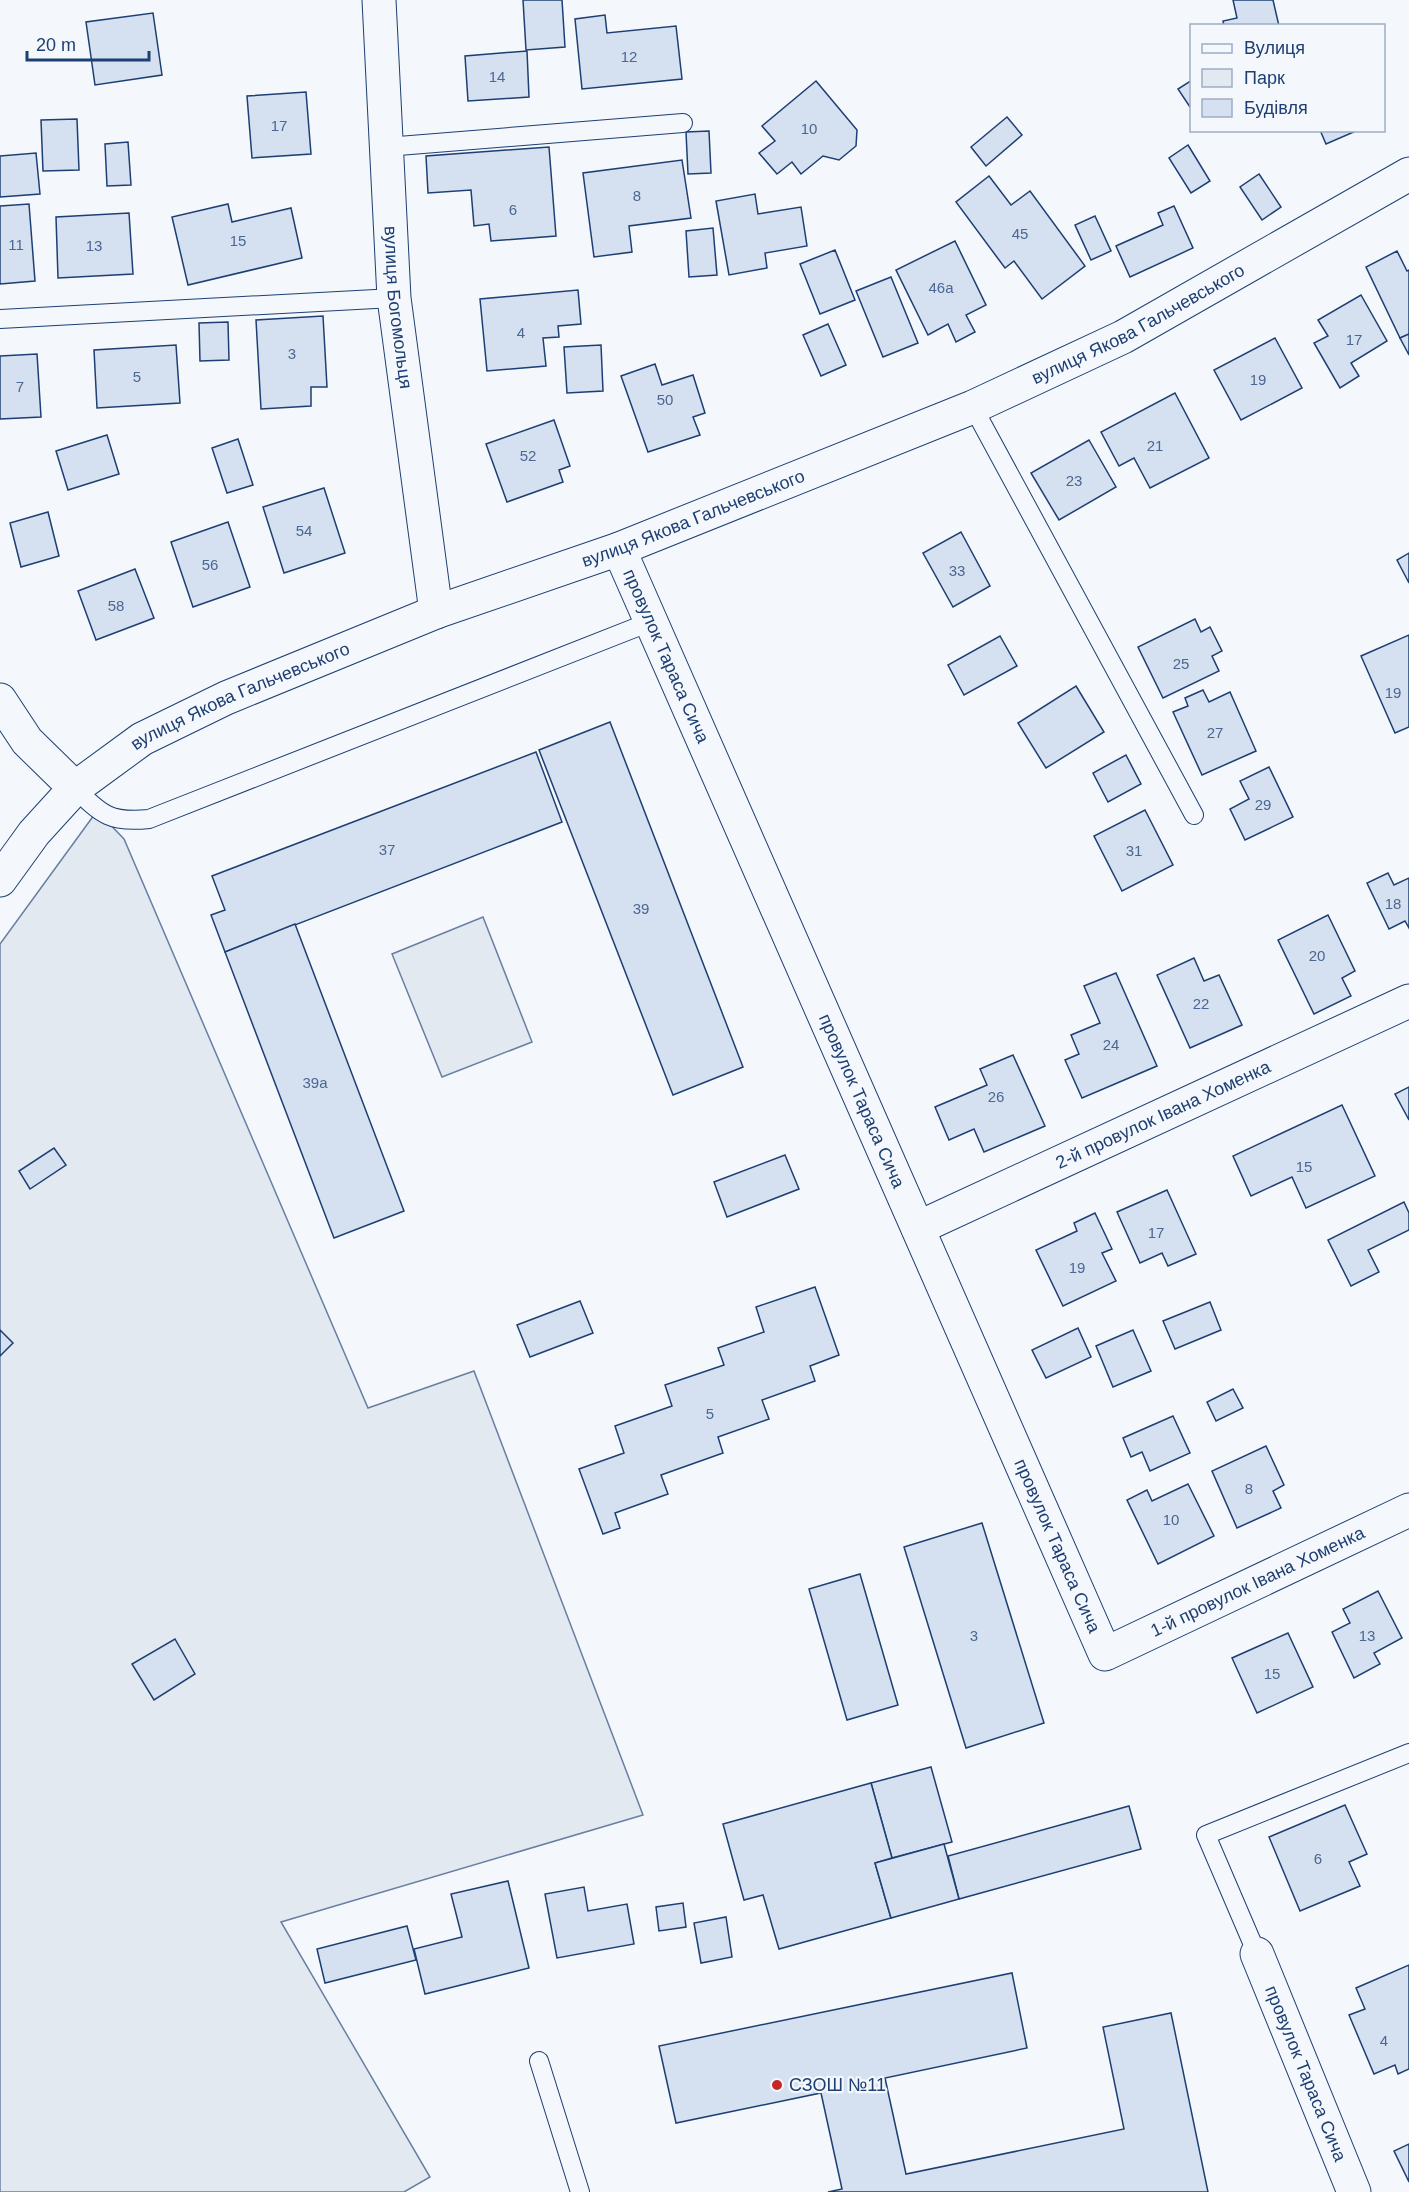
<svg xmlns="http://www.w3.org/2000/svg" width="1409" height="2192" font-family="Arial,sans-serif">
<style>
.green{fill:#e3e9f0;stroke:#687fa3;stroke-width:1.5}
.building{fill:#d5e0f0;stroke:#1d3f73;stroke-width:1.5}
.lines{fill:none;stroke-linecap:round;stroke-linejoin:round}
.lane-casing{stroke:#1d3f73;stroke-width:20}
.street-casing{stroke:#1d3f73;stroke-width:35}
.lane{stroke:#f4f7fb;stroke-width:18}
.street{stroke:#f4f7fb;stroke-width:33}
.poi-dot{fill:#c62828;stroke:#f4f7fb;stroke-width:2}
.labels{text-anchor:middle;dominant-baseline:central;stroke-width:4.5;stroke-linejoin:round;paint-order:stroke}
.number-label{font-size:15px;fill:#4b6792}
.street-label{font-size:18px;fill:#1d3f73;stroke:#f4f7fb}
.poi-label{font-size:18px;fill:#1d3f73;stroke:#f4f7fb;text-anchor:start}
</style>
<rect width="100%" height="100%" fill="#f4f7fb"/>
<!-- green -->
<g class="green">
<path d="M97,811L124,839L368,1408L474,1371L643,1815L281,1922L430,2177L404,2192H0V944Z"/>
<path d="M483,917L532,1042L442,1077L392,954Z"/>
</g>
<!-- building -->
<g class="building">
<path d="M523,0H562L565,47L526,50Z"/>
<path d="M1233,0H1273L1279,26H1224L1223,21L1237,18Z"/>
<path d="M153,13L162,75L95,85L86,22Z"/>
<path d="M605,15L607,33L676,26L682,79L582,89L575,19Z"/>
<path d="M527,51L529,97L468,101L465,56Z"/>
<path d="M1192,80V110L1178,89Z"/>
<path d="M816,81L857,130L856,146L839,160L823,156L801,174L792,162L777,174L759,153L775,141L762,126Z"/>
<path d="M306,92L311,154L252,158L247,96Z"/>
<path d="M1007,117L1022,135L986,166L971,147Z"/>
<path d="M77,119L79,170L43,171L41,120Z"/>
<path d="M1320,130H1356V131L1326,144Z"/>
<path d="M709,131L711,173L688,174L686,132Z"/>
<path d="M128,142L131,185L107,186L105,144Z"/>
<path d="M1188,145L1210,181L1191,193L1169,158Z"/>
<path d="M549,147L556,236L491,241L489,224L474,226L471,190L428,193L426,156Z"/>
<path d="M36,153L40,194L0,197V156Z"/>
<path d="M682,160L691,218L629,226L632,252L594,257L583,173Z"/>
<path d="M1259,174L1281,207L1262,220L1240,187Z"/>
<path d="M989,176L1011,205L1030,191L1085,266L1042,299L1014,261L1005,268L956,202Z"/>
<path d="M755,194L758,214L801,207L807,246L765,253L767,268L729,275L716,201Z"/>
<path d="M29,204L35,281L0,284V206Z"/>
<path d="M228,204L232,222L291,208L302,258L188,285L172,217Z"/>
<path d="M1174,206L1193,248L1130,277L1116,246L1163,225L1158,213Z"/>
<path d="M129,213L133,274L58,278L56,217Z"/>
<path d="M1095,216L1111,251L1091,260L1075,225Z"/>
<path d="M713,228L717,275L689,277L686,231Z"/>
<path d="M955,241L986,305L966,315L975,332L956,342L948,324L928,335L896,270Z"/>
<path d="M835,250L855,300L820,314L800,264Z"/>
<path d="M1397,251L1407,271L1409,270V334L1400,338L1366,267Z"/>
<path d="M891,277L918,343L883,357L856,291Z"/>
<path d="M578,290L581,324L558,326L559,337L543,338L546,366L487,371L480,299Z"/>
<path d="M1361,295L1387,341L1351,363L1359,376L1340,388L1314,343L1328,336L1318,320Z"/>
<path d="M323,316L327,387H311V406L261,409L256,320Z"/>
<path d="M228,322L229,360L200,361L199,323Z"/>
<path d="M828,324L846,365L821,376L803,335Z"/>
<path d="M1409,334V355L1400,338Z"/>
<path d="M1275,338L1302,388L1241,420L1214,370Z"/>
<path d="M176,345L180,403L97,408L94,350Z"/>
<path d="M601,345L603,391L567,393L564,347Z"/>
<path d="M37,354L41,417L0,419V356Z"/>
<path d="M655,364L662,385L693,375L705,413L693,417L700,435L648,452L621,376Z"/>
<path d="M1175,393L1209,458L1150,488L1134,458L1119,466L1101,432Z"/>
<path d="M554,420L570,466L559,470L563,482L507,502L486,444Z"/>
<path d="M107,435L119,474L68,490L56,451Z"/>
<path d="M238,439L253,485L227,493L212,448Z"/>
<path d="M1089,440L1116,487L1059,520L1031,473Z"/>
<path d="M324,488L345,553L284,573L263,507Z"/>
<path d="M48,512L59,556L21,567L10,523Z"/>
<path d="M228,522L250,587L193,607L171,542Z"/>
<path d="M961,532L990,586L953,607L923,553Z"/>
<path d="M1409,553V583L1397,560Z"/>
<path d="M135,569L154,618L96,640L78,591Z"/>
<path d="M1195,619L1201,632L1210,627L1222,651L1212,656L1219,671L1163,698L1138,647Z"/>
<path d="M1409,635V727L1395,733L1361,656Z"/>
<path d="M1000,636L1017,666L964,695L948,665Z"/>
<path d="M1076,686L1104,732L1046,768L1018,723Z"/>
<path d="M1203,690L1209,702L1230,692L1256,751L1202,775L1173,712L1188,706L1185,698Z"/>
<path d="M610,722L743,1067L673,1095L539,750Z"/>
<path d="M536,752L562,822L225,952L211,915L225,910L212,876Z"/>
<path d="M1126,755L1141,784L1108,802L1093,773Z"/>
<path d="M1269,767L1293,817L1245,840L1230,809L1249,799L1240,781Z"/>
<path d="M1145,810L1173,865L1122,891L1094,836Z"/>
<path d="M1388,873L1394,885L1409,878V928L1405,921L1389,929L1367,883Z"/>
<path d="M1328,915L1355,971L1342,978L1351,996L1314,1014L1278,940Z"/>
<path d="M295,924L404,1211L334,1238L225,952Z"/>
<path d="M1194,958L1204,981L1219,975L1242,1025L1190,1048L1157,975Z"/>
<path d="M1116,973L1157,1066L1082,1098L1065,1060L1079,1054L1071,1035L1100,1023L1084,986Z"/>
<path d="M1013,1055L1045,1126L984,1152L974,1129L949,1140L935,1107L987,1085L980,1069Z"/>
<path d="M1409,1087V1120L1395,1094Z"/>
<path d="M1342,1105L1375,1176L1306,1208L1292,1177L1251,1196L1233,1156Z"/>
<path d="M54,1148L66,1165L30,1189L19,1171Z"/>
<path d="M785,1155L799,1189L727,1217L714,1182Z"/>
<path d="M1167,1190L1196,1254L1168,1266L1162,1253L1140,1263L1117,1212Z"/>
<path d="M1404,1202L1409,1213V1230L1368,1250L1379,1272L1351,1286L1328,1240Z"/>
<path d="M1095,1213L1112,1249L1102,1253L1116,1281L1063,1306L1036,1250L1077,1231L1074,1223Z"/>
<path d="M815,1287L839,1355L810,1366L815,1381L762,1400L769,1419L718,1437L723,1453L661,1475L668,1494L615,1513L620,1528L603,1534L579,1469L624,1453L615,1426L672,1406L665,1385L724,1365L718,1348L764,1332L756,1307Z"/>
<path d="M580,1301L593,1333L530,1357L517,1325Z"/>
<path d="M1210,1302L1221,1330L1175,1349L1163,1321Z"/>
<path d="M1078,1328L1091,1357L1046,1378L1032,1350Z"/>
<path d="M0,1330L13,1343L0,1356Z"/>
<path d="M1133,1330L1151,1371L1113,1387L1096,1346Z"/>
<path d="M1233,1389L1243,1408L1216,1421L1207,1402Z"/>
<path d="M1173,1416L1190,1453L1150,1471L1142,1452L1131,1457L1123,1438Z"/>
<path d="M1266,1446L1284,1485L1273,1491L1281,1508L1237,1528L1212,1471Z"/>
<path d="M1188,1484L1214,1536L1158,1564L1127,1500L1147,1490L1152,1501Z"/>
<path d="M982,1523L1044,1723L966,1748L904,1547Z"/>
<path d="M860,1574L898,1705L847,1720L809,1589Z"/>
<path d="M1378,1591L1402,1638L1374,1653L1380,1664L1354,1678L1332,1632L1350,1623L1343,1609Z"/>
<path d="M1288,1633L1313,1687L1257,1713L1232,1658Z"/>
<path d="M175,1639L195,1674L154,1700L132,1664Z"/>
<path d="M931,1767L952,1842L892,1858L871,1783Z"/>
<path d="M871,1783L892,1858L875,1863L891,1918L779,1949L763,1895L744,1900L723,1824Z"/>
<path d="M1345,1805L1367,1854L1349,1862L1360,1886L1300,1911L1269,1837Z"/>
<path d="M1129,1806L1141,1849L959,1899L948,1856Z"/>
<path d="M944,1844L959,1899L891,1918L875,1863Z"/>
<path d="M508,1881L529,1968L425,1994L414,1949L462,1937L451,1894Z"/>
<path d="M584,1887L588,1911L627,1904L634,1944L557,1958L545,1894Z"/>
<path d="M683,1903L686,1927L659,1931L656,1907Z"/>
<path d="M726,1917L732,1957L701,1963L694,1923Z"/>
<path d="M407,1926L416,1960L325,1983L317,1949Z"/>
<path d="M1409,1965V2069L1398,2074L1395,2065L1374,2074L1349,2015L1365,2009L1356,1988Z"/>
<path d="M1012,1973L1027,2048L885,2078L906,2174L1124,2129L1103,2027L1171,2013L1208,2192H828L842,2189L821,2093L676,2123L659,2046Z"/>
<path d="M1409,2144V2182L1394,2151Z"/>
</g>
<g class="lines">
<defs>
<g id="lane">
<path d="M386,147L683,123"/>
<path d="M0,319L394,298"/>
<path d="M973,407L1194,815"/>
<path d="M75,788C101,815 111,823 149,819L650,622"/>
<path d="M1257,1954L1206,1835L1409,1753"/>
<path d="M539,2061L580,2192"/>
</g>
<g id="street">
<path id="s1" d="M379,0L394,298L436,612"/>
<path id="s2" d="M619,549L1105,1654L1409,1510"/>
<path d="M0,700L27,741L75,788"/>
<path id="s3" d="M0,880L34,833L75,788L142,739L226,698L436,612L619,549L973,407L1123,337L1409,174"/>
<path id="s4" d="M918,1228L1409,1001"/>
<path id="s5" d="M1257,1954L1354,2192"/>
</g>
</defs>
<!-- lane casing -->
<use href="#lane" class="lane-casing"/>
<!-- street casing -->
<use href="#street" class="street-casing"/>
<!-- lane -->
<use href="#lane" class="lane"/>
<!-- street -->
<use href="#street" class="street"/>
</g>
<!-- markers -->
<circle class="poi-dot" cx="777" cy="2085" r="6"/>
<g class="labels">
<!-- number labels -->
<g class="number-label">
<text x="629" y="56">12</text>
<text x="497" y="76">14</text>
<text x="279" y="125">17</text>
<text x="809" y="128">10</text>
<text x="637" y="195">8</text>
<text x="513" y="209">6</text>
<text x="1020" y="233">45</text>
<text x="238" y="240">15</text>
<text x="16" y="244">11</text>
<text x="94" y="245">13</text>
<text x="941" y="287">46а</text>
<text x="521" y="332">4</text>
<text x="1354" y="339">17</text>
<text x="292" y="353">3</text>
<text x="137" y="376">5</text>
<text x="1258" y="379">19</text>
<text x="20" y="386">7</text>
<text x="665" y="399">50</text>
<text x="1155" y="445">21</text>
<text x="528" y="455">52</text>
<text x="1074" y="480">23</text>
<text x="304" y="530">54</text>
<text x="210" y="564">56</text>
<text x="957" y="570">33</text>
<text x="116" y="605">58</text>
<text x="1181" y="663">25</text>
<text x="1393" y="692">19</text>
<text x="1215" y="732">27</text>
<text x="1263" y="804">29</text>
<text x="387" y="849">37</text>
<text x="1134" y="850">31</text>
<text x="1393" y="903">18</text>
<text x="641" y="908">39</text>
<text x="1317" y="955">20</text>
<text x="1201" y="1003">22</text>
<text x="1111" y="1044">24</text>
<text x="315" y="1082">39а</text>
<text x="996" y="1096">26</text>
<text x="1304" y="1166">15</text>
<text x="1156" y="1232">17</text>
<text x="1077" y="1267">19</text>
<text x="710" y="1413">5</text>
<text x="1249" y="1488">8</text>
<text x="1171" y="1519">10</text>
<text x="974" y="1635">3</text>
<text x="1367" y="1635">13</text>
<text x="1272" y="1673">15</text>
<text x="1318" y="1858">6</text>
<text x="1384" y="2040">4</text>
</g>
<!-- street labels -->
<g class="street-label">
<text stroke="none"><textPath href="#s1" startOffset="308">вулиця Богомольця</textPath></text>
<text stroke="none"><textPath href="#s3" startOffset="1282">вулиця Якова Гальчевського</textPath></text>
<text stroke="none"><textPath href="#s3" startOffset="796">вулиця Якова Гальчевського</textPath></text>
<text stroke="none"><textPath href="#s2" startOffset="117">провулок Тараса Сича</textPath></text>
<text stroke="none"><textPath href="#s3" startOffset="309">вулиця Якова Гальчевського</textPath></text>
<text stroke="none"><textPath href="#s2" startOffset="603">провулок Тараса Сича</textPath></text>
<text stroke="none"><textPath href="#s4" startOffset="270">2-й провулок Івана Хоменка</textPath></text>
<text stroke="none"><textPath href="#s2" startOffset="1089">провулок Тараса Сича</textPath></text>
<text stroke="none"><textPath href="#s2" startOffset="1376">1-й провулок Івана Хоменка</textPath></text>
<text stroke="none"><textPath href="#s5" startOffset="129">провулок Тараса Сича</textPath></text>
</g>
<!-- poi labels -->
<g class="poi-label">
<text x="789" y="2085">СЗОШ №11</text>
</g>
</g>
<!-- legend -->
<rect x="1190" y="24" width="195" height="108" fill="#f4f7fb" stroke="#9eadc5" stroke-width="1.5"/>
<rect x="1202" y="44" width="30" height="9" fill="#f4f7fb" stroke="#9eadc5" stroke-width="1.5"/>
<text x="1244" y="54" font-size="18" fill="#1d3f73">Вулиця</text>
<rect x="1202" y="69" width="30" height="18" fill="#e3e9f0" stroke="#9eadc5" stroke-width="1.5"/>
<text x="1244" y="84" font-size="18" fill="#1d3f73">Парк</text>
<rect x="1202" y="99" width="30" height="18" fill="#d5e0f0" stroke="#9eadc5" stroke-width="1.5"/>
<text x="1244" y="114" font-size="18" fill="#1d3f73">Будівля</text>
<!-- scale -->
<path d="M27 51v9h122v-9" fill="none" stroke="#1d3f73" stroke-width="3"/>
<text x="36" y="51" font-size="18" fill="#1d3f73" stroke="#f4f7fb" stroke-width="4.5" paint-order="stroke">20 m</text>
</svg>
